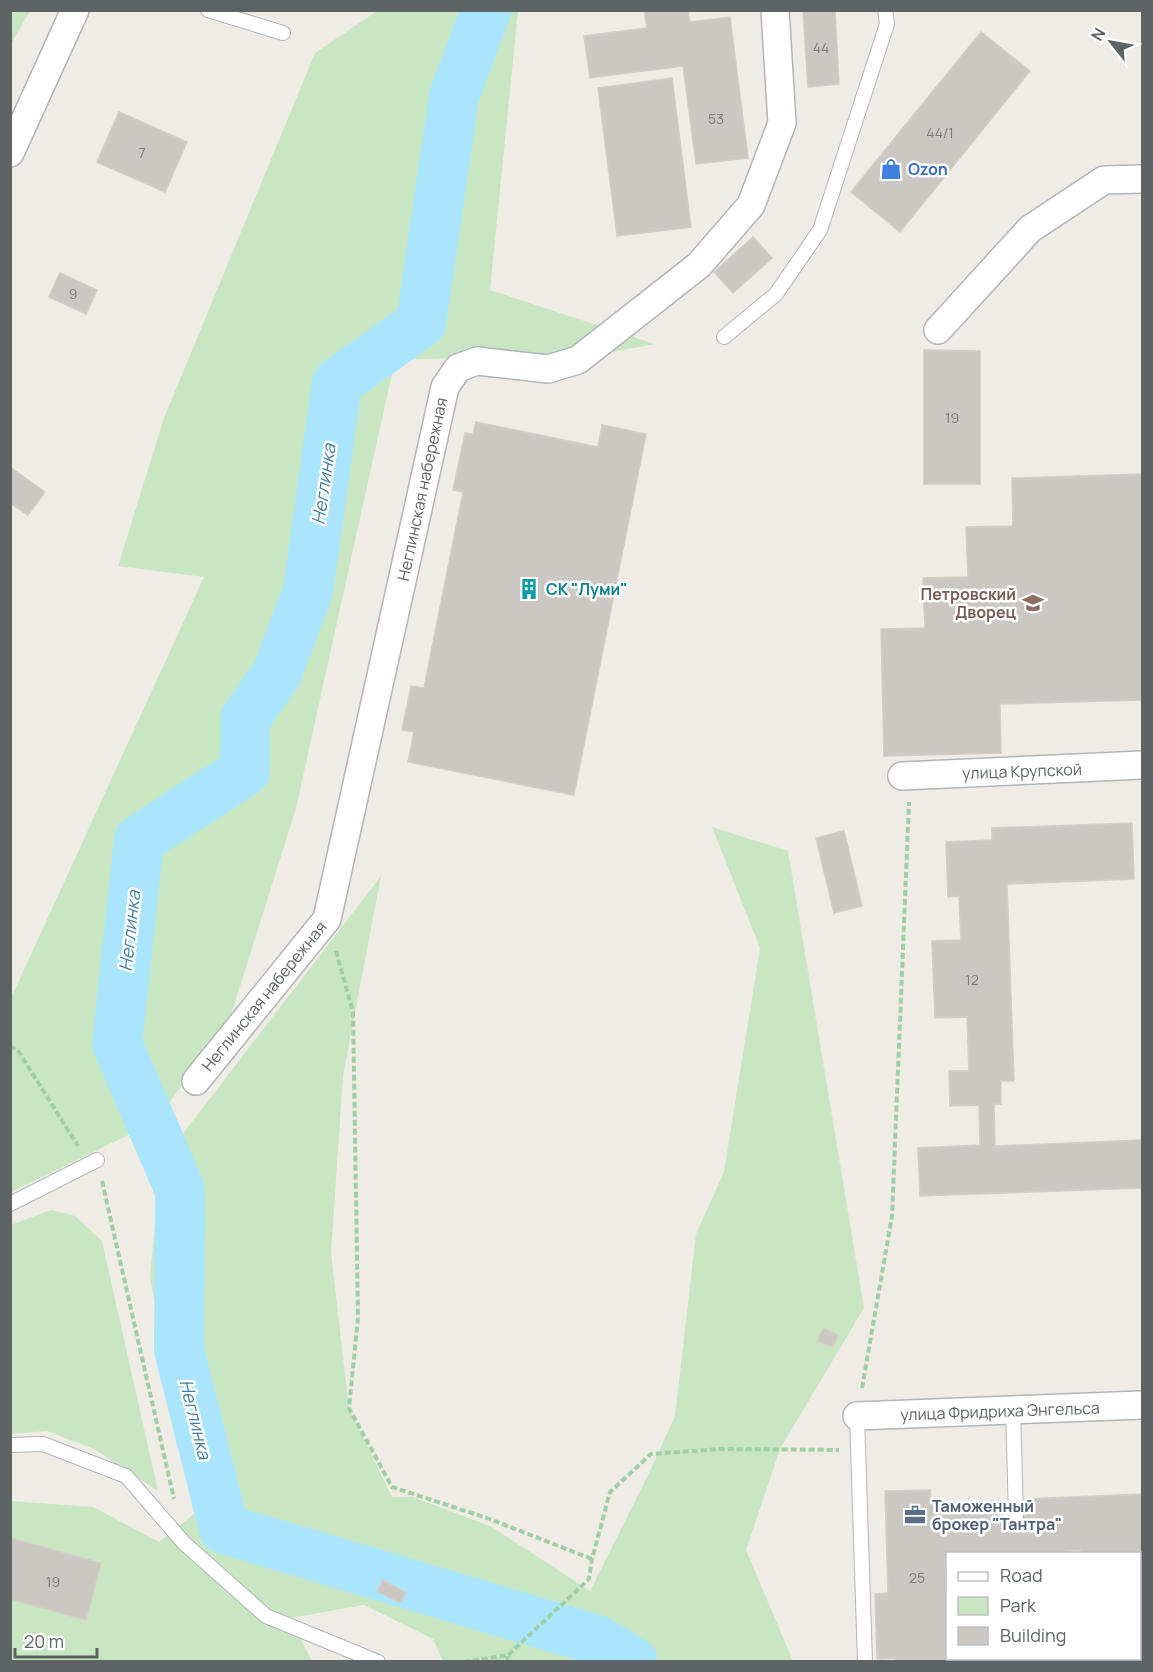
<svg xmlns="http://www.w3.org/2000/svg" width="1153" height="1672" font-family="Manrope,sans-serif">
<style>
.green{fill:#c9e6c3}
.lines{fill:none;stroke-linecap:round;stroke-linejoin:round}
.river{stroke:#a9e6fd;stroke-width:50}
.building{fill:#cbc7c3;stroke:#d4cdc4;stroke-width:1.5}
.service-casing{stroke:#b1b5b8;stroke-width:16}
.minor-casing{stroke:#b1b5b8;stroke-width:30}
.path{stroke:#a1cfa5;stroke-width:4;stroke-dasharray:6 3;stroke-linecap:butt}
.service{stroke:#fff;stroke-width:14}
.minor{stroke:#fff;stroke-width:27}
.labels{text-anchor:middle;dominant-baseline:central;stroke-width:5;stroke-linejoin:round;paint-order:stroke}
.number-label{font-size:14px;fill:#797c7d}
.shop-label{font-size:16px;font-weight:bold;fill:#366cbe;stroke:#fff;text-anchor:start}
.street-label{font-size:16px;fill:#5e6366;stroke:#fff}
.culture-label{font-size:16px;font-weight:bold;fill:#0d838f;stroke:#fff;text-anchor:start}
.education-label{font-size:16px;font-weight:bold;fill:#785e54;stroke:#fff;text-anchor:end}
.service-label{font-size:16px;font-weight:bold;fill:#4e5e75;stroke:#fff;text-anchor:start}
.water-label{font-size:18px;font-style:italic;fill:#3f7d9e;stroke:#fff}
</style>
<rect width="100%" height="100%" fill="#efece6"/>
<!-- green -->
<g class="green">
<path d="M11,10L30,11L11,44L10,11Z"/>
<path d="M377,11H518L490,290L655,344L608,353L395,360L296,808L232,1012L157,1121L11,1192V998L204,577L118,566L164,418L315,53Z"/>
<path d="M712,827L788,851L864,1308L780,1449L746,1550L793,1661H443L433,1639L364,1605L290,1618L312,1661H11L10,1501L93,1507L159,1542L194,1514L150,1277L161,1162L381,876L343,1076L331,1253L349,1408L392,1497H413L492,1527L590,1591L648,1475L675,1416L696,1234L724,1172L760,948Z"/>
<path d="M51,1210L75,1216L102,1241L158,1491L94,1449L47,1431L11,1434V1225Z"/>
</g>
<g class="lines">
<!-- river -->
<path class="river" d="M486,10L454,96L421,323L337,383L308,591L277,673L245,719V771L139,840L117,1044L180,1190L179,1350L224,1529L597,1640L633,1662"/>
</g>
<!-- building -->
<g class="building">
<path d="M644,10H688L690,22L730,17L748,158L696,164L683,66L590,78L584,36L647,28Z"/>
<path d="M803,10H835L839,84L808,87Z"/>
<path d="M981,32L1030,71L900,232L851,192Z"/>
<path d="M672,78L691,227L617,236L598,88Z"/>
<path d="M119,112L187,142L165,192L97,162Z"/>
<path d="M753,237L772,258L733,293L714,272Z"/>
<path d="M60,273L97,290L86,314L49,297Z"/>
<path d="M924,350L980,351V484H924Z"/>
<path d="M476,422L598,447L602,425L646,434L574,795L408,762L414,732L402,730L411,686L424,688L463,492L453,490L465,433L473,434Z"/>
<path d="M10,467L45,492L28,515L10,503Z"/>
<path d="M1142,474V700L1000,704L1001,753L884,756L881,629L925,628L923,578L968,577L966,527L1013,526L1012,478Z"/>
<path d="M1132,823L1134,879L1007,884L1014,1081H1001V1104H994L995,1146L1142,1140V1188L920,1196L918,1148L980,1145L979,1105L950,1106L949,1071H969L967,1017L935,1018L932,941L961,940L959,896L948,897L946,842L992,840V828Z"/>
<path d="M844,831L862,906L834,913L816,838Z"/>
<path d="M823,1328L838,1335L833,1347L818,1341Z"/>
<path d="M930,1490L931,1503L1002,1501L1003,1517L1025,1515L1024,1499L1142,1494V1662H1086V1658H1140V1554H1081V1550L1038,1554H948V1560H945L948,1658H950V1662H896V1658L877,1659L875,1594L888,1593L885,1491Z"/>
<path d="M10,1538L101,1563L86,1620L10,1599Z"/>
<path d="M383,1580L406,1593L400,1603L377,1591Z"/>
</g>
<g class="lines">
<defs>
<g id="service">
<path d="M208,10L283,33"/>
<path d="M724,337L776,294L820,230L887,24L885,10"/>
<path d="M10,1204L97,1160"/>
<path d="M1013,1410L1016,1516"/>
<path d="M857,1416L865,1662"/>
<path d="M10,1445L43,1444L126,1476L184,1543L266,1616L378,1662"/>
<path d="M1031,1658V1662"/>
</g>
<g id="minor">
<path d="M10,153L75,10"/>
<path d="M938,330L1030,229L1104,180L1142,179"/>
<path d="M902,776L1142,765"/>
<path d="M196,1081L327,919L445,387L458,368L477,361L548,369L578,360L699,265L751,205L782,123L775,10"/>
<path d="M857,1416L1142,1405"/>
</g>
</defs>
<!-- service casing -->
<use href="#service" class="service-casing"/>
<!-- minor casing -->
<use href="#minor" class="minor-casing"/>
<!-- path -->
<g class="path">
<path d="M336,951L353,1012L358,1318L349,1408L392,1487L487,1518L592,1559"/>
<path d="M10,1047L17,1049L78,1146"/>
<path d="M102,1181L174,1499"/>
<path d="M862,1388L892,1216L909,802"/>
<path d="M464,1662L508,1655L589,1579L592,1559L610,1492L651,1454L721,1449L839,1450"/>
<path d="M507,1662L508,1655"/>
</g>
<!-- service -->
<use href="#service" class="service"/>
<!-- minor -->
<use href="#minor" class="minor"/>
</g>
<!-- icons -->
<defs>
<symbol id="shop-bare" viewBox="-9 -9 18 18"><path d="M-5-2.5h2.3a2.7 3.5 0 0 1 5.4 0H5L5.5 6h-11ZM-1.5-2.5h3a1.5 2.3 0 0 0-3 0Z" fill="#3f7fe0" stroke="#fff" stroke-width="2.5" paint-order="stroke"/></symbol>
<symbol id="building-bare" viewBox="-9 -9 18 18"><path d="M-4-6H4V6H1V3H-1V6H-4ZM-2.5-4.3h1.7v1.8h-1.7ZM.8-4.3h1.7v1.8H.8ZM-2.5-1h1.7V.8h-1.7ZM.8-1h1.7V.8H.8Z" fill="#0f9aa8" stroke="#fff" stroke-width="2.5" paint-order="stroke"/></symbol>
<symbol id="school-bare" viewBox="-9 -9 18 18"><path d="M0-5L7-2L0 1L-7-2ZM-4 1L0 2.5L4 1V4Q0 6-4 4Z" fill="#8d6e63" stroke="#fff" stroke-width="2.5" paint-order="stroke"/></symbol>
<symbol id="office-bare" viewBox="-9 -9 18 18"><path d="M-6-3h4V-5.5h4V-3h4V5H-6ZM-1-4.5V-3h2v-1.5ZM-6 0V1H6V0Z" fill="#5c6f8a" stroke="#fff" stroke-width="2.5" paint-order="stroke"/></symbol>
</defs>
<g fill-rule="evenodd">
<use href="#shop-bare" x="876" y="154" width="30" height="30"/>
<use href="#building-bare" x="514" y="574" width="30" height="30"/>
<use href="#school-bare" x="1018" y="588" width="30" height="30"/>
<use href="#office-bare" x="900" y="1500" width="30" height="30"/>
</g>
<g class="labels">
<!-- number labels -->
<g class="number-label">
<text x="821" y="47">44</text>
<text x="716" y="118">53</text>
<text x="940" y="132">44/1</text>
<text x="142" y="152">7</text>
<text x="73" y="293">9</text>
<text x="952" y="417">19</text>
<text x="972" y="979">12</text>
<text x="917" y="1577">25</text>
<text x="53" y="1581">19</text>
</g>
<!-- shop labels -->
<g class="shop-label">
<text x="908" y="169">Ozon</text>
</g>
<!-- street labels -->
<g class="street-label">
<text transform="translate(422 489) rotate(-78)">Неглинская набережная</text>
<text transform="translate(1022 771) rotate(-2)">улица Крупской</text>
<text transform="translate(264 996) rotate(-51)">Неглинская набережная</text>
<text transform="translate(1000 1411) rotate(-2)">улица Фридриха Энгельса</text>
</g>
<!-- culture labels -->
<g class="culture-label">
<text x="546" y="589">СК "Луми"</text>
</g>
<!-- education labels -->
<g class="education-label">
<text x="1016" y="594">Петровский<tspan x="1016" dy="18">Дворец</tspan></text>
</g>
<!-- service labels -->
<g class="service-label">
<text x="932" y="1506">Таможенный<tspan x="932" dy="18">брокер "Тантра"</tspan></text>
</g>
<!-- water labels -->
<g class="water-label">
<text transform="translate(323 484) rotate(-82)">Неглинка</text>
<text transform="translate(129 931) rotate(-84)">Неглинка</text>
<text transform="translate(196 1419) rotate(76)">Неглинка</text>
</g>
</g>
<!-- border -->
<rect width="1153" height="1672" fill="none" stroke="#5e6366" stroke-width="24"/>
<!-- legend -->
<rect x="946" y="1552" width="195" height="108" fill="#ffffff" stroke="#bfc1c2" stroke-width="1.5"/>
<rect x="958" y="1572" width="30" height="9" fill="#ffffff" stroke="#bfc1c2" stroke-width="1.5"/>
<text x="1000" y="1582" font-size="18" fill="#5e6366">Road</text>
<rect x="958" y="1597" width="30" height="18" fill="#c9e6c3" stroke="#bfc1c2" stroke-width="1.5"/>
<text x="1000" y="1612" font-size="18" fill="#5e6366">Park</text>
<rect x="958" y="1627" width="30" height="18" fill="#cbc7c3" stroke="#bfc1c2" stroke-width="1.5"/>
<text x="1000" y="1642" font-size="18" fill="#5e6366">Building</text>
<!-- north arrow -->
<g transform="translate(1111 42) rotate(301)" stroke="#ffffff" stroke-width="4.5" paint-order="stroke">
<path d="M0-4.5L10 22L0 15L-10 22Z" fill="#5e6366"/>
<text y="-9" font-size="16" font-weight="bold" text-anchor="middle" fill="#5e6366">N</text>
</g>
<!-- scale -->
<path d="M15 1648v9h82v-9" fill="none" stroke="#5e6366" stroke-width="3"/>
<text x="24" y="1648" font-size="18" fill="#5e6366" stroke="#ffffff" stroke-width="4.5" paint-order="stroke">20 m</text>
</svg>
